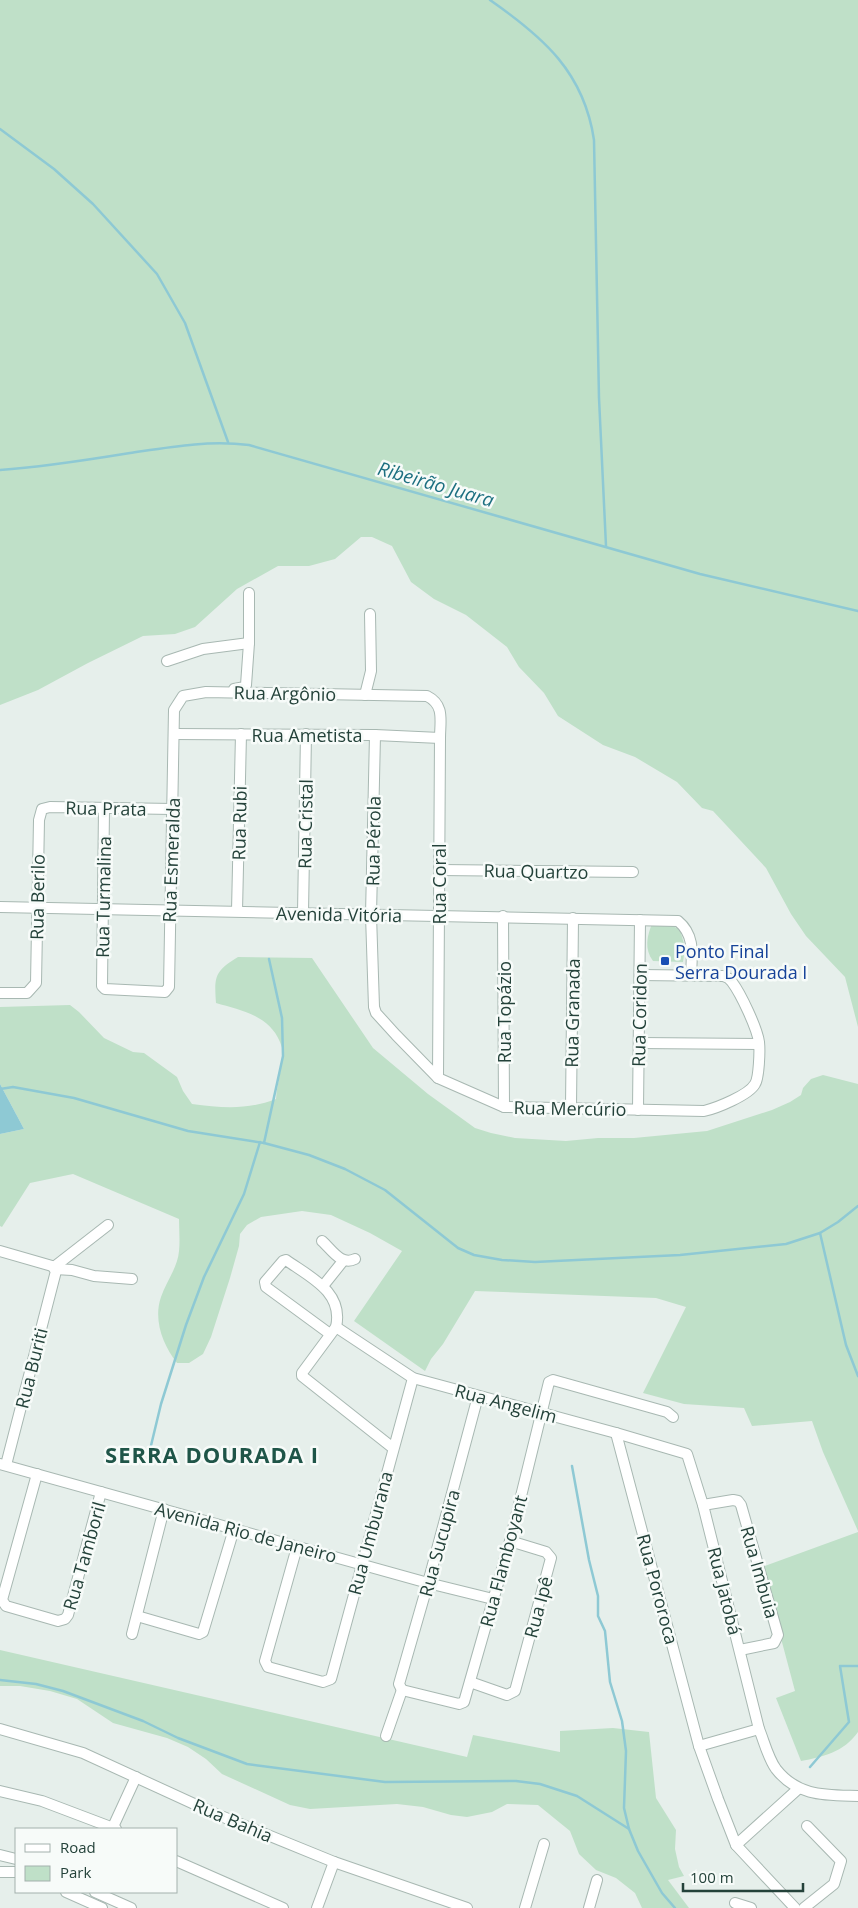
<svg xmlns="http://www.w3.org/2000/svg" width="858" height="1908" font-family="'Open Sans',sans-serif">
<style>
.green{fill:#bfe0c8}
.water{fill:#8ec9d4}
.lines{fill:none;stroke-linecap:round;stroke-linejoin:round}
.stream{stroke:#8ec9d4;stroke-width:2.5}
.minor-casing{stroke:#a8b8b2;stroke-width:12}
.minor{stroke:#fff;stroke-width:10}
.transit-dot{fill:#1a4fb4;stroke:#f7fbf9;stroke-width:2}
.labels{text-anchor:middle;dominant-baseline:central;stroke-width:5;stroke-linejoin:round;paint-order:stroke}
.street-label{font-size:18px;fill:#24423a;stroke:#f7fbf9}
.transit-label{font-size:18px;fill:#164399;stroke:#f7fbf9;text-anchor:start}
.water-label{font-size:19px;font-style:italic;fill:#1c6f80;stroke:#f7fbf9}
.district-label{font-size:22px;font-weight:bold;letter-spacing:1px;fill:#1f5548;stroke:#f7fbf9}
</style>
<rect width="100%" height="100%" fill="#e6efeb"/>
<!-- green -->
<g class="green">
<path d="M0,0H858V1027L845,977L806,936L791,914L766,868L713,811L702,808L677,782L635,757L603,745L558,716L544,693L519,667L507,647L466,615L434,599L411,582L392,546L372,537H361L335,559L309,566H278L237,589L195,627L175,634L143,636L88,663L38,690L0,705Z"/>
<path d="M664,921L680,930L685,947L683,962L653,961C644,949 647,936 652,924Z"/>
<path d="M238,957L312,958L373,1048L428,1094L475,1128L491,1133L515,1138L566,1141L598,1138H634L707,1131L772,1110L790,1102L801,1095L803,1088L811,1079L823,1075L858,1084V1531L823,1452L812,1421L752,1426L744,1408L684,1404L643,1393L686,1307L656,1298L475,1291L443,1344L431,1359L425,1371L354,1321L402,1251L370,1233L331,1215L302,1211L261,1217L247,1225L240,1234L239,1246L230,1278L211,1337L203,1354L189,1363H177C163,1345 153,1320 161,1297C165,1285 173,1274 177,1261C181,1248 179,1233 179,1219L73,1174L30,1183L2,1227L0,1226V1134L24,1129L0,1084V1007L70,1005L79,1012L104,1038L133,1052L144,1053L177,1077L183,1091L192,1104C222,1108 248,1110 276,1099C277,1083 282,1069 283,1053C283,1049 281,1045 280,1042C269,1015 240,1010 216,1003C214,976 215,971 238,957Z"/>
<path d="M858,1532V1732C844,1752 823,1757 801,1761L776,1698L795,1691L762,1567Z"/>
<path d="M0,1650L467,1757L473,1735L560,1752V1731L613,1728L649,1732L656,1798L676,1830L675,1849L679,1867L684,1876L668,1880L689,1908H642L635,1893L616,1878L596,1870L579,1854L570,1831L538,1805L507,1804L492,1812L467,1817L451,1815L423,1807L397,1804L310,1809L290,1805L222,1774L206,1759L188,1747L167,1738L113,1723L77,1699L50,1691L20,1686H0Z"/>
</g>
<!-- water -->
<path class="water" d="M0,1084L24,1129L0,1134Z"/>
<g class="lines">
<!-- stream -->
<g class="stream">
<path d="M490,0C543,37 584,72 594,140L599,398L606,546"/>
<path d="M0,129L54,169L93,204L157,274L185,323L228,442"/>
<path d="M0,470C44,467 87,460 130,453C170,447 208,440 249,445L700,574L858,611"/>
<path d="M0,1089L13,1087L74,1098L188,1131L264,1143L309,1155L345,1169L385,1190L458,1248L474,1255L502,1260L535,1262L680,1255L786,1244L820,1233L838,1222L858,1206"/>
<path d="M264,1143L283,1056L282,1018L269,959"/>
<path d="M820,1233L846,1345L858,1376"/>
<path d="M148,1458L161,1404L186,1325L204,1277L244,1194L260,1142"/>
<path d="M572,1466L589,1560L598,1596V1616L605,1631L610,1682L622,1721L626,1751L624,1808L629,1829L638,1851L662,1893L675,1908"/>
<path d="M0,1680L36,1684L63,1691L143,1721L178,1738L247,1764L385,1782L516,1781L540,1784L577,1796L629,1829"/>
<path d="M810,1767L849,1722L840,1666H858"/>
</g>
<defs>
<g id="minor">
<path d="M167,661L203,649L249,643"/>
<path d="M234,689L245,687L246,685L249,643V593"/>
<path d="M365,695L371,671L370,614"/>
<path d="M175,734L375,735L440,738"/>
<path d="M375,735L371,915L374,1007L376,1013L396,1035L438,1078L504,1107L704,1111C717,1108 749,1095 755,1084C759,1078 760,1051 759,1042C757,1028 741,994 732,982C730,979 727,977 723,976L640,975"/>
<path d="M104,808L102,986L105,989L165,992L169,987L174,710L183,696L206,692L427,696C445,705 440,721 440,738L438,1078"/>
<path d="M440,870L633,872"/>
<path d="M0,907L678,921C695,935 692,954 691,975"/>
<path d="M237,911L241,734"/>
<path d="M303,913L306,734"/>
<path d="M503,916L504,1107"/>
<path d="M0,993H27L36,983L39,820L42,809L50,807L173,809"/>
<path d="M639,1043L759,1044"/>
<path d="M571,1107L573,918"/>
<path d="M638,1110L640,920"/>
<path d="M322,1241C332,1250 341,1266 355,1259"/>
<path d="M0,1251L52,1266L56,1271L6,1465"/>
<path d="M54,1267L108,1225"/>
<path d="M55,1269L72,1270L94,1276L132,1279"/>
<path d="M323,1286L343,1261"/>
<path d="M336,1327L413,1378L616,1433L687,1454L703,1505L759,1729C764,1741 768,1758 776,1769C798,1797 826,1795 858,1796"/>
<path d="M330,1334L266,1287L265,1282L283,1261L286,1260C310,1277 344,1292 336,1327L302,1373V1376L393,1448"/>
<path d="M616,1433L699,1746L718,1799L736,1845L795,1908"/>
<path d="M0,1464L428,1583L493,1599"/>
<path d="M37,1474L2,1600L6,1606L58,1621L65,1619L68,1615L101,1492"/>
<path d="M703,1505L733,1500L738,1501L741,1505L778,1635L774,1643L740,1650"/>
<path d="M297,1547L265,1661L268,1667L323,1682L331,1679L413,1378"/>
<path d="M137,1616L199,1634L203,1632L234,1529"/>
<path d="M132,1634L164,1509"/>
<path d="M470,1682L507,1695L515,1691L551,1558L546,1552L510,1541"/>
<path d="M402,1690L459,1704L464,1702L510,1541L549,1382L553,1380L667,1412L673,1417"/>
<path d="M402,1690L399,1684L428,1583L478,1396"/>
<path d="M0,1729L83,1753L216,1814L334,1862L467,1908"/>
<path d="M386,1736L402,1690"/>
<path d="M699,1746L759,1729"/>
<path d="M0,1791L42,1801L116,1829"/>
<path d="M112,1829L136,1777"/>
<path d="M736,1845L798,1789"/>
<path d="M0,1855L16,1859"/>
<path d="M176,1861L283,1908"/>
<path d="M0,1872H16"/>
<path d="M66,1892L102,1908"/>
<path d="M95,1892L131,1908"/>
<path d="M735,1903L751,1908"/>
<path d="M317,1908L334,1862"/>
<path d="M525,1908L544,1844"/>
<path d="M589,1908L597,1880"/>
<path d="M804,1908L834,1884L841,1861L807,1826"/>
</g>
</defs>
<!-- minor casing -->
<use href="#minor" class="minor-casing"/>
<!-- minor -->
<use href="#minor" class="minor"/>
</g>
<!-- markers -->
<rect class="transit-dot" x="660" y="956" width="10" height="10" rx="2.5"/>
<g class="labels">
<!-- street labels -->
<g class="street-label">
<text transform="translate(285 693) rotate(1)">Rua Argônio</text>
<text x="307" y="735">Rua Ametista</text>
<text transform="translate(106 808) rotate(1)">Rua Prata</text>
<text transform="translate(239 823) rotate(-89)">Rua Rubi</text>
<text transform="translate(305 824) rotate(-89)">Rua Cristal</text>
<text transform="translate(373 841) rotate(-89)">Rua Pérola</text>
<text transform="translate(171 860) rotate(-88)">Rua Esmeralda</text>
<text transform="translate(536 871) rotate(1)">Rua Quartzo</text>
<text transform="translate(439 884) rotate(-90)">Rua Coral</text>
<text transform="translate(37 897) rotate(-89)">Rua Berilo</text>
<text transform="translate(103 897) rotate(-89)">Rua Turmalina</text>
<text transform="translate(339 914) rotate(1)">Avenida Vitória</text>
<text transform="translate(504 1012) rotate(-90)">Rua Topázio</text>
<text transform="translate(572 1013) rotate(-89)">Rua Granada</text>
<text transform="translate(639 1015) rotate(-89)">Rua Coridon</text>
<text transform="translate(570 1108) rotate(1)">Rua Mercúrio</text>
<text transform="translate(31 1368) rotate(-76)">Rua Buriti</text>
<text transform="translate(506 1403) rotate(15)">Rua Angelim</text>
<text transform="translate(246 1532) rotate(15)">Avenida Rio de Janeiro</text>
<text transform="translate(370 1533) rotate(-75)">Rua Umburana</text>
<text transform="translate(439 1543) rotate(-75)">Rua Sucupira</text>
<text transform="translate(84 1556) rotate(-74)">Rua Tamboril</text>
<text transform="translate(503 1561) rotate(-75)">Rua Flamboyant</text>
<text transform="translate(760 1572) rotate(74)">Rua Imbuia</text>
<text transform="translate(658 1589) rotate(75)">Rua Pororoca</text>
<text transform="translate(725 1591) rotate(76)">Rua Jatobá</text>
<text transform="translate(538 1607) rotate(-75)">Rua Ipê</text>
<text transform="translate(233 1820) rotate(23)">Rua Bahia</text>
</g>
<!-- transit labels -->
<g class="transit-label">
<text x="675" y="951">Ponto Final<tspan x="675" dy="21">Serra Dourada I</tspan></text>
</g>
<!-- water labels -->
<g class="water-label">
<text transform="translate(436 484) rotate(16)">Ribeirão Juara</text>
</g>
<!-- district labels -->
<g class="district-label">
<text x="212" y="1454">SERRA DOURADA I</text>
</g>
</g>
<!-- legend -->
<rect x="15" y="1828" width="162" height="65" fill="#f7fbf9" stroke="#a3b1ad"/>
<rect x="25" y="1844" width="25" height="8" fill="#ffffff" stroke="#a3b1ad"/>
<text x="60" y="1853" font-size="15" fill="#24423a">Road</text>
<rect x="25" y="1866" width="25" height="15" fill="#bfe0c8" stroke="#a3b1ad"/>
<text x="60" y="1878" font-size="15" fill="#24423a">Park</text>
<!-- scale -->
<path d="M683 1883v8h120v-8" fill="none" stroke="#24423a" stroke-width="2.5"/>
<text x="690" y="1883" font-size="15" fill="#24423a" stroke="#f7fbf9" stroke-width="4" paint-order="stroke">100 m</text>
</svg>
